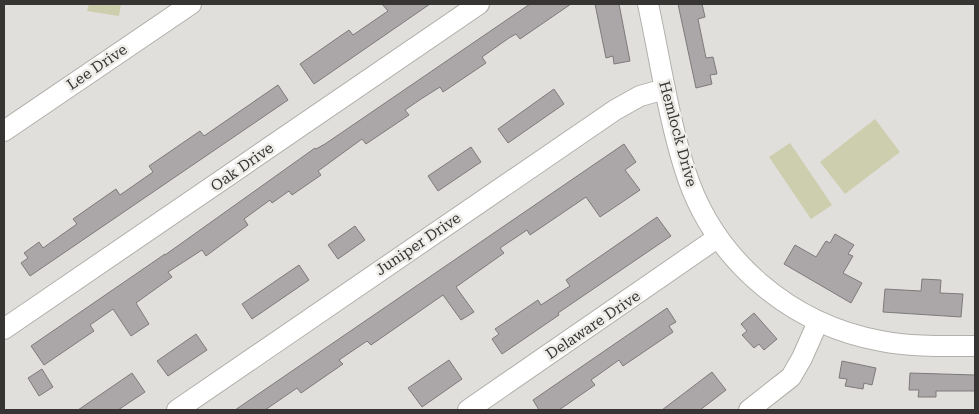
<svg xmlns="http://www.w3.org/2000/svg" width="979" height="414" font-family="'Roboto Serif',serif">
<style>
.green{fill:#cccead}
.building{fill:#aba7a9;stroke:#7e7a7c}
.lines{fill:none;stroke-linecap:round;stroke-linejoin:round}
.street-casing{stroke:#b1afab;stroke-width:22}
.street{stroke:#fff;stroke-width:20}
.labels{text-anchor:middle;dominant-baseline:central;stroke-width:5;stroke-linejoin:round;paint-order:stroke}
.street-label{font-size:15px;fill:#363534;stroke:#eeece8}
</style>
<rect width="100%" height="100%" fill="#e1dfdb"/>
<!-- green -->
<g class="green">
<path d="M89,4H121L119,16L87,11Z"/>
<path d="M875,119L900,152L845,194L820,162Z"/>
<path d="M790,143L832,205L811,219L769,157Z"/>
</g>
<!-- building -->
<g class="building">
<path d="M382,4H430L314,84L300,64L349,30L353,35L388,11Z"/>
<path d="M530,4H571L520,39L516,34L509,38L482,57L486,63L443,92L440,87L421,99L405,110L409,115L366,144L362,139L318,171L321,175L292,195L289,191L272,203L270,200L244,219L248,225L206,256L202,250L168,272L172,277L136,303L149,324L131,336L113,309L90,325L94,331L44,365L31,346L165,254V255L315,148L316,149L325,144Z"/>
<path d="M595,4H619L630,61L614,64L613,56L606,58Z"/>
<path d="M678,4H702L705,17L698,19L706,58L713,57L717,74L710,75L712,84L696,88Z"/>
<path d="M278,85L288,100L30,276L21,263L28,258L24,253L39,242L43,248L50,243L77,224L73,219L116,189L120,195L153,172L149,166L200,131L204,136Z"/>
<path d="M554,89L564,104L508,143L498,129Z"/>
<path d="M624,144L636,162L625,170L640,190L600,217L586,197L530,235L527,230L500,248L504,253L456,287L474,312L461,320L443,295L371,345L367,341L339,360L343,364L301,393L297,388L265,410H235Z"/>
<path d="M471,147L481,162L438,191L428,176Z"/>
<path d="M657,217L671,236L558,313L559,315L502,354L492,339L499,334L495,329L538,300L541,305L570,286L566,280Z"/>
<path d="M355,226L365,240L338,259L328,245Z"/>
<path d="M835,234L854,245L848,254L853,256L843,273L862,283L851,303L784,264L795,245L816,257L826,241L830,243Z"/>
<path d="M299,265L309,280L252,319L242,304Z"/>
<path d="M922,279L941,280L940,293L963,294L961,317L883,312L885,289L921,291Z"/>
<path d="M667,308L676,322L669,326L673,332L623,366L619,360L591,380L595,385L559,410H539L533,400Z"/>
<path d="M754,313L777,339L764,350L759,344L754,348L742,335L747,331L741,324Z"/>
<path d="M196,334L207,350L168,376L157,361Z"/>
<path d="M449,360L462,379L422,407L408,388Z"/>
<path d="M842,361L876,368L872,385L864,383L863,389L845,386L847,379L839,378Z"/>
<path d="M42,369L53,387L39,396L28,378Z"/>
<path d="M712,372L726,390L700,410H662Z"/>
<path d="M132,373L145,392L118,410H78Z"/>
<path d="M910,373L975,375V391H936V397H918L919,390H909Z"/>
</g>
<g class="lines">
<defs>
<g id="street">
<path d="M648,4C660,59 668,116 685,170C713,259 789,324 881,341C911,347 944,346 975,346"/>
<path d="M4,131L191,4"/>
<path d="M4,329L479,4"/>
<path d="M177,410L615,110L640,96L665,89"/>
<path d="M468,410L717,238"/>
<path d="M749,410L791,377L802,358L818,322"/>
</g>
</defs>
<!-- street casing -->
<use href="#street" class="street-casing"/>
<!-- street -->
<use href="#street" class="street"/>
</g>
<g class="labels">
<!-- street labels -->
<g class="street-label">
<text transform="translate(97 67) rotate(-34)">Lee Drive</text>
<text transform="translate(678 134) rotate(75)">Hemlock Drive</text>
<text transform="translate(242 167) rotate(-35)">Oak Drive</text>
<text transform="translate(418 244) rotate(-34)">Juniper Drive</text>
<text transform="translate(593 325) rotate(-34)">Delaware Drive</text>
</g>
</g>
<!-- border -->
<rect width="979" height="414" fill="none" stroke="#363534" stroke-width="10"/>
</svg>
